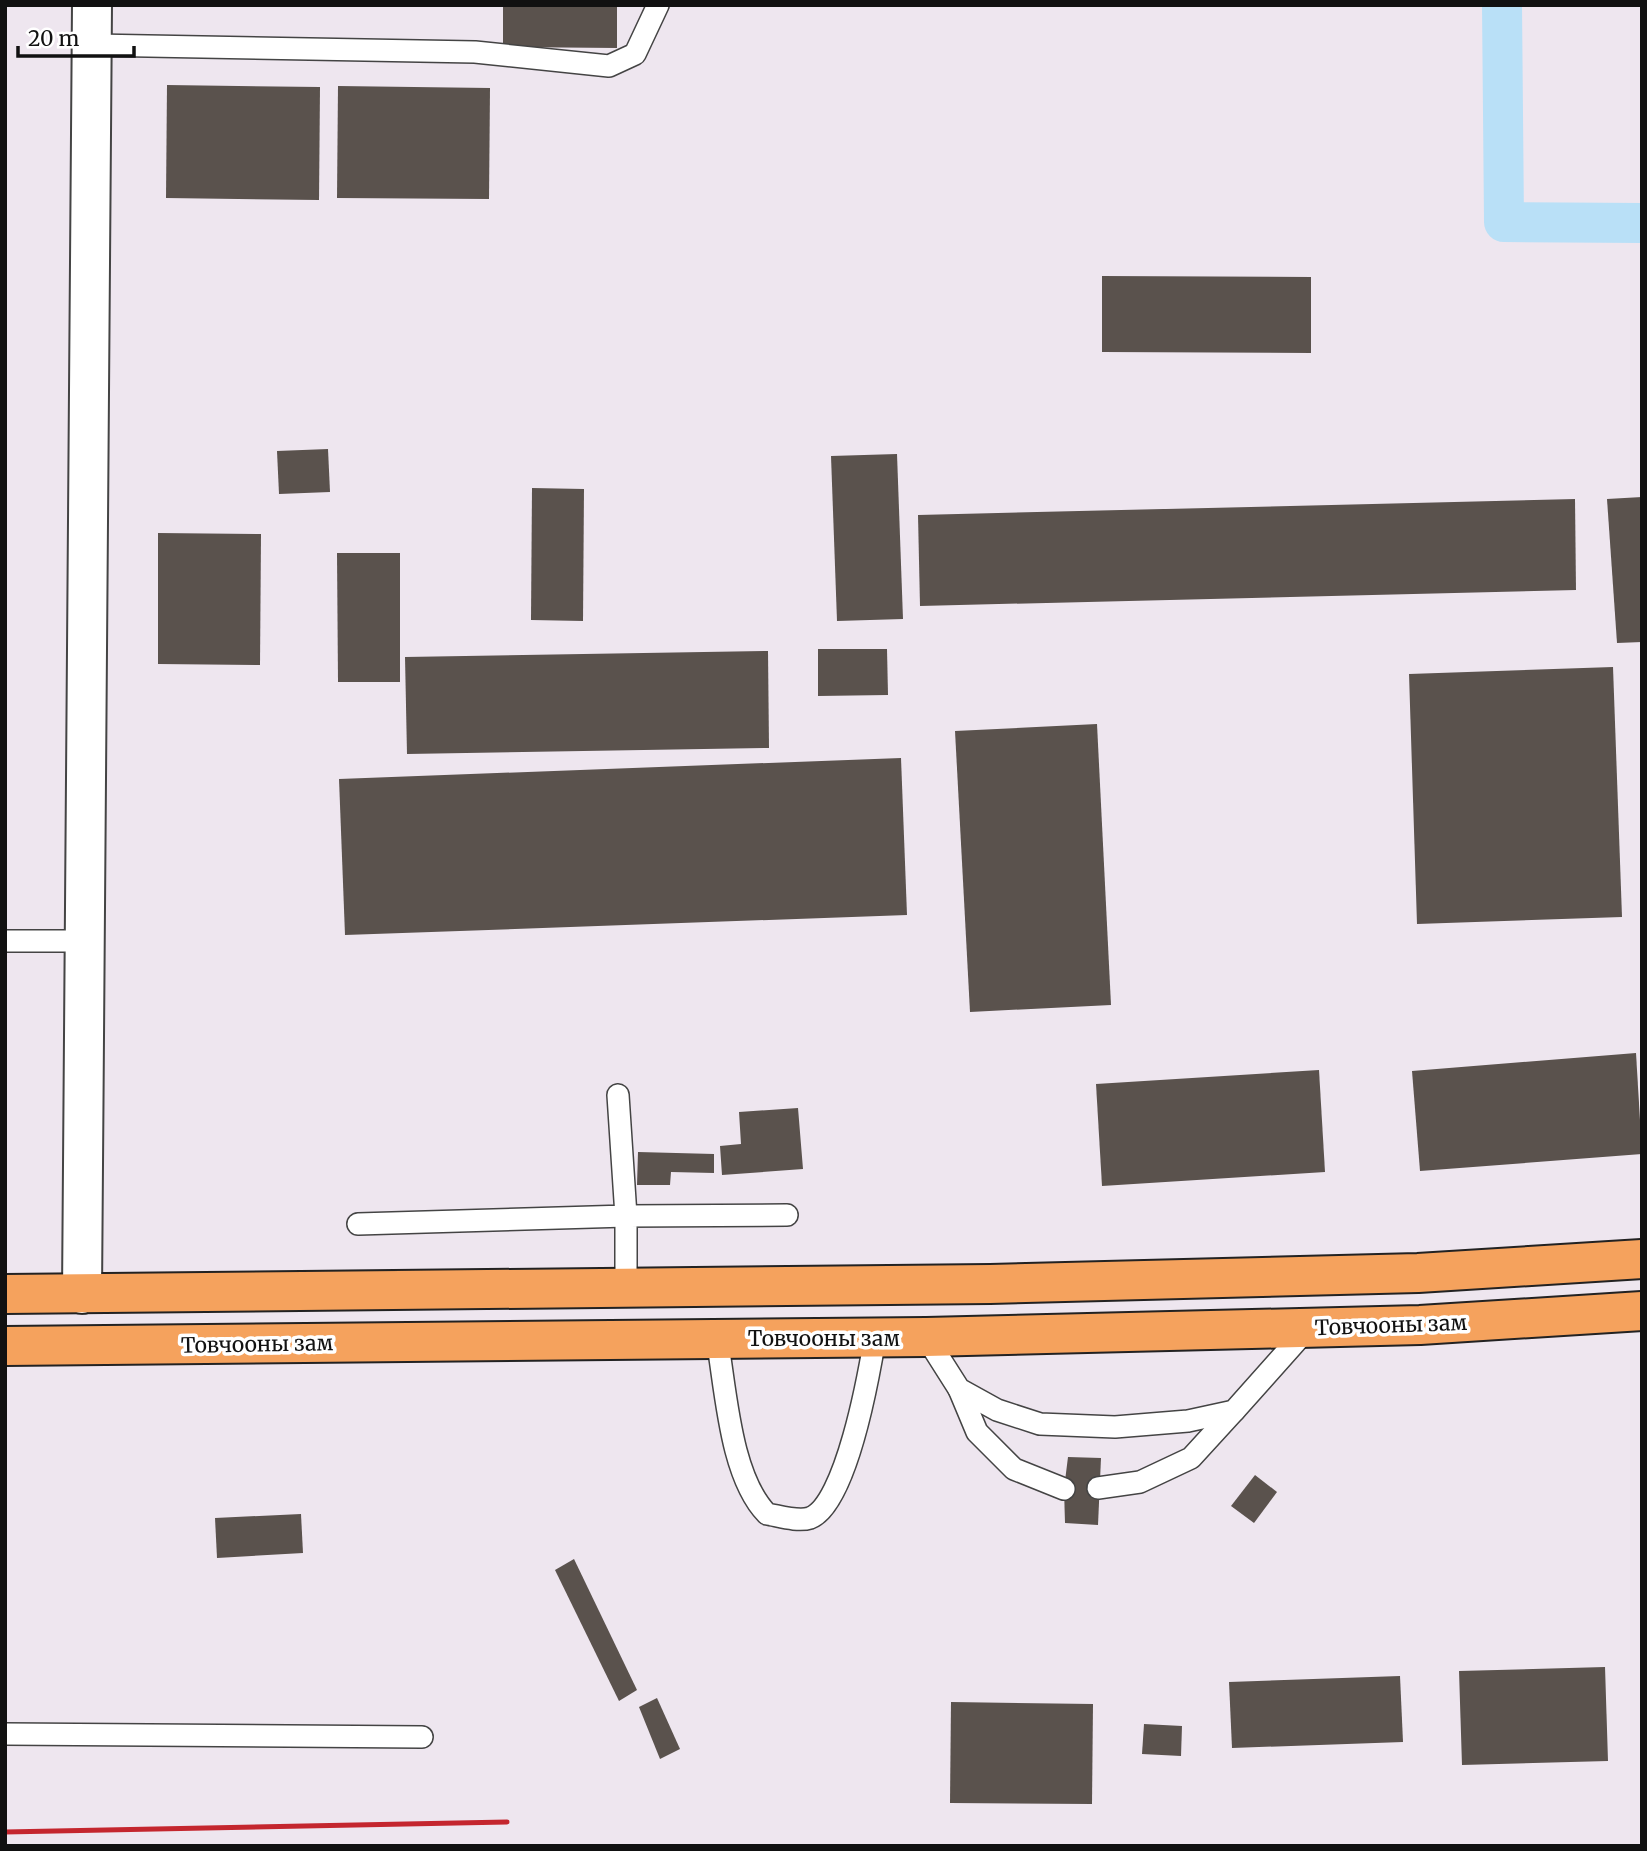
<svg xmlns="http://www.w3.org/2000/svg" width="1647" height="1851" font-family="Merriweather,serif">
<style>
.industrial{fill:#eee6ef}
.lines{fill:none;stroke-linecap:round;stroke-linejoin:round}
.canal{stroke:#b9e0f7;stroke-width:40}
.building{fill:#5a524d}
.lane-casing{stroke:#444;stroke-width:24}
.street-casing{stroke:#444;stroke-width:42}
.highway-casing{stroke:#222;stroke-width:42}
.lane{stroke:#fff;stroke-width:21}
.street{stroke:#fff;stroke-width:38}
.highway{stroke:#f5a25d;stroke-width:38}
.rail{stroke:#c4262e;stroke-width:5}
.labels{text-anchor:middle;dominant-baseline:central;stroke-width:7;stroke-linejoin:round;paint-order:stroke}
.street-label{font-size:21px;fill:#111;stroke:#fff}
</style>
<rect width="100%" height="100%" fill="#fffdf5"/>
<!-- industrial -->
<rect class="industrial" x="5" y="5" width="1637" height="1841"/>
<g class="lines">
<!-- canal -->
<path class="canal" d="M1502,5L1504,222L1642,223"/>
</g>
<!-- building -->
<g class="building">
<path d="M503,5H617V48L503,47Z"/>
<path d="M167,85L320,87L319,200L166,198Z"/>
<path d="M338,86L490,88L489,199L337,198Z"/>
<path d="M1102,276L1311,277V353L1102,352Z"/>
<path d="M328,449L330,492L279,494L277,451Z"/>
<path d="M897,454L903,619L837,621L831,456Z"/>
<path d="M532,488L584,489L583,621L531,620Z"/>
<path d="M1642,497V642L1617,643L1607,499Z"/>
<path d="M1575,499L1576,590L920,606L918,515Z"/>
<path d="M158,533L261,534L260,665L158,664Z"/>
<path d="M337,553H400V682H338Z"/>
<path d="M818,649H887L888,695L818,696Z"/>
<path d="M768,651L769,748L407,754L405,657Z"/>
<path d="M1613,667L1622,917L1417,924L1409,674Z"/>
<path d="M1097,724L1111,1005L970,1012L955,731Z"/>
<path d="M901,758L907,915L345,935L339,779Z"/>
<path d="M1636,1053L1642,1154L1420,1171L1412,1071Z"/>
<path d="M1319,1070L1325,1172L1102,1186L1096,1084Z"/>
<path d="M798,1108L803,1169L722,1175L720,1146L741,1144L739,1112Z"/>
<path d="M638,1152L714,1154V1173L671,1172L670,1185H637Z"/>
<path d="M1068,1457L1101,1458L1098,1525L1065,1523L1064,1489Z"/>
<path d="M1255,1475L1277,1492L1254,1523L1231,1506Z"/>
<path d="M301,1514L303,1553L217,1558L215,1518Z"/>
<path d="M574,1559L637,1690L619,1701L555,1570Z"/>
<path d="M1605,1667L1608,1761L1462,1765L1459,1671Z"/>
<path d="M1400,1676L1403,1742L1232,1748L1229,1682Z"/>
<path d="M657,1698L680,1749L660,1759L639,1707Z"/>
<path d="M951,1702L1093,1704L1092,1804L950,1803Z"/>
<path d="M1144,1724L1182,1726L1181,1756L1142,1754Z"/>
</g>
<g class="lines">
<defs>
<g id="lane">
<path d="M94,45L475,52L609,66L635,54L658,5"/>
<path d="M5,941H85"/>
<path d="M358,1224L626,1216L618,1095"/>
<path d="M626,1288V1216L787,1215"/>
<path d="M926,1337L959,1389L997,1410L1040,1424L1115,1427L1188,1421L1234,1411L1308,1328"/>
<path d="M717,1339C726,1390 730,1476 767,1514C779,1516 798,1522 810,1518C846,1505 869,1374 875,1338"/>
<path d="M959,1389L977,1432L1014,1469L1064,1489"/>
<path d="M1098,1488L1140,1482L1191,1458L1234,1411"/>
<path d="M5,1734L422,1737"/>
</g>
<path id="street" d="M82,1294L92,5"/>
<g id="highway">
<path d="M5,1294L990,1284L1418,1273L1642,1259"/>
<path d="M5,1346L926,1337L1420,1325L1642,1311"/>
</g>
</defs>
<!-- lane casing -->
<use href="#lane" class="lane-casing"/>
<!-- street casing -->
<use href="#street" class="street-casing"/>
<!-- highway casing -->
<use href="#highway" class="highway-casing"/>
<!-- lane -->
<use href="#lane" class="lane"/>
<!-- street -->
<use href="#street" class="street"/>
<!-- highway -->
<use href="#highway" class="highway"/>
<!-- rail -->
<path class="rail" d="M5,1832L507,1822"/>
</g>
<g class="labels">
<!-- street labels -->
<g class="street-label">
<text transform="translate(1391 1325) rotate(-2)">Товчооны зам</text>
<text x="824" y="1338">Товчооны зам</text>
<text transform="translate(257 1344) rotate(-1)">Товчооны зам</text>
</g>
</g>
<!-- border -->
<rect width="1647" height="1851" fill="none" stroke="#111111" stroke-width="14"/>
<!-- scale -->
<path d="M18 46v10h116v-10" fill="none" stroke="#111111" stroke-width="3.5"/>
<text x="28" y="46" font-size="21" fill="#111111" stroke="#ffffff" stroke-width="5" paint-order="stroke">20 m</text>
</svg>
